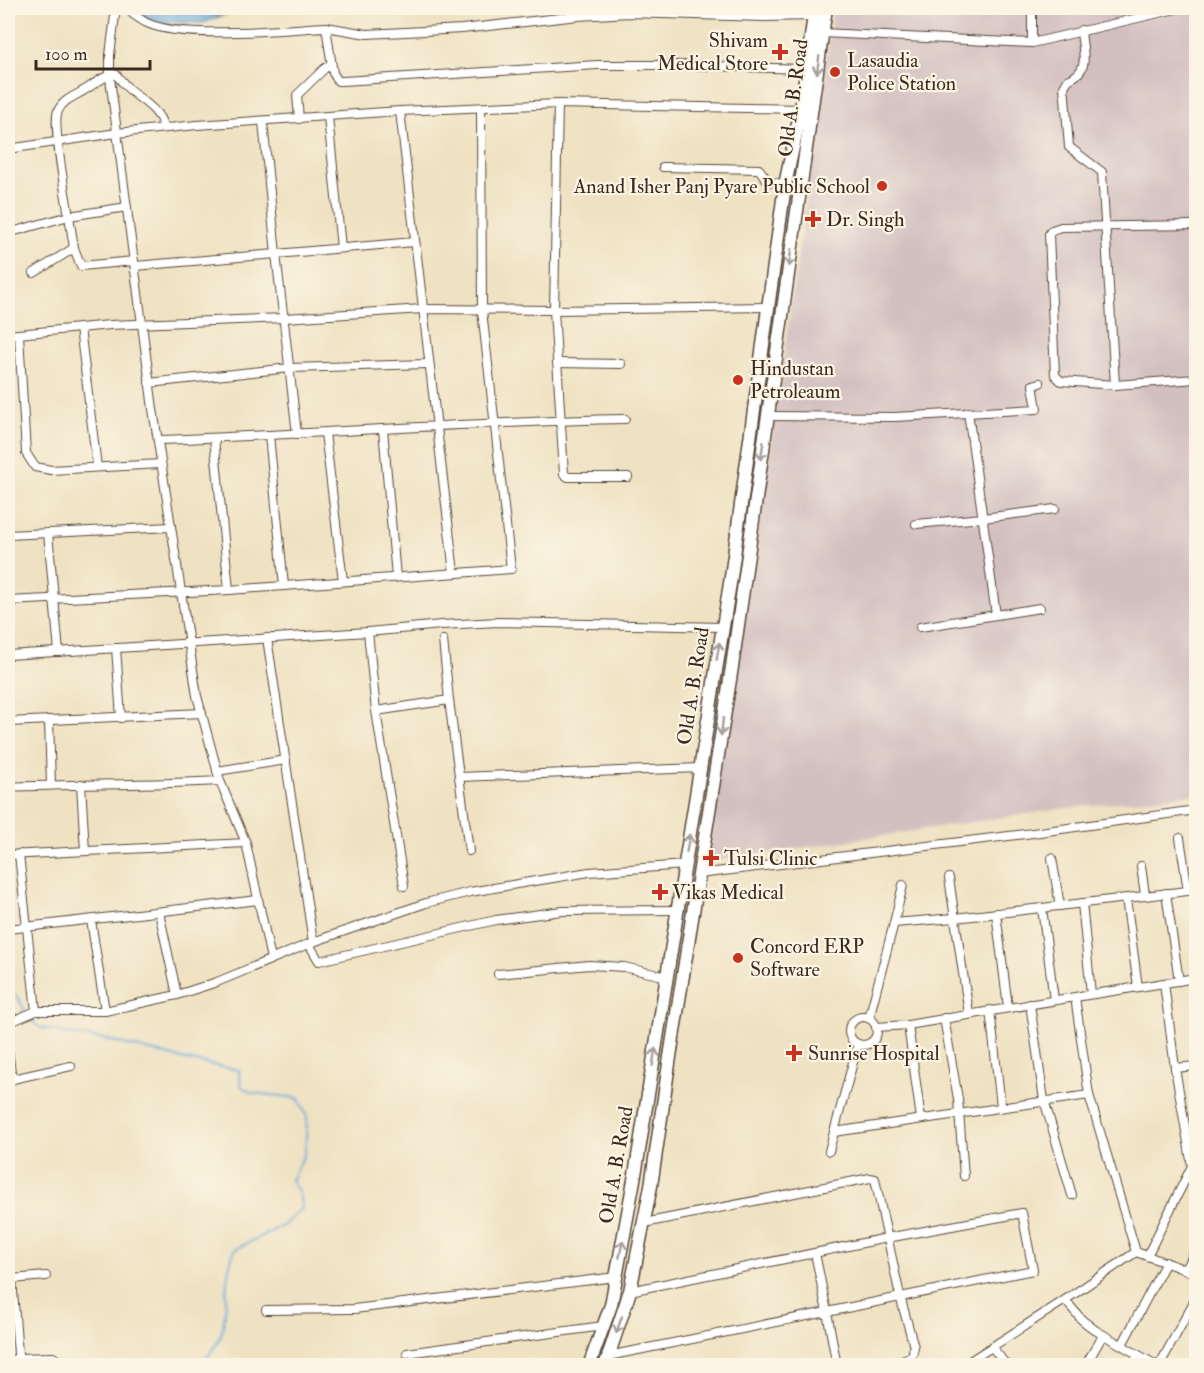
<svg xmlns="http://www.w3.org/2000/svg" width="1204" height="1373" font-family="'IM FELL Double Pica',serif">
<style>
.industrial{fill:#d2bfc0}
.water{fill:#66a7da;stroke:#50687c;stroke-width:1.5}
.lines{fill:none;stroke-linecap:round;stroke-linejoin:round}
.stream{stroke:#66a7da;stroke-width:2}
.minor-casing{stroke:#564637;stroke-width:10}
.primary-casing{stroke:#564637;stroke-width:15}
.minor{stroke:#fff;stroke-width:8}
.primary{stroke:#fff;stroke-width:12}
.oneway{stroke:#a79f9a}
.poi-dot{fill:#c8321e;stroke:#fcf5e5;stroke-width:2}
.labels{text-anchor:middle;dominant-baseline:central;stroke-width:4.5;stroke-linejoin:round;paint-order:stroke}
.poi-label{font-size:20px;fill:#3b2a1e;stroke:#fcf5e5;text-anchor:start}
.street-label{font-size:20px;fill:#3b2a1e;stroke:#fcf5e5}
</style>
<rect width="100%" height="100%" fill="#fcf5e5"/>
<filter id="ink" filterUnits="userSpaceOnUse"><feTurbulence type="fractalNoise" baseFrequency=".0167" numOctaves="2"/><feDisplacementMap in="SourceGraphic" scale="12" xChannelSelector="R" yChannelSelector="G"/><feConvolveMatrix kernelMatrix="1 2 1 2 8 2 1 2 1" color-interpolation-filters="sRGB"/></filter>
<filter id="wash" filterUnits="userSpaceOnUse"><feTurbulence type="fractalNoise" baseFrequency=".008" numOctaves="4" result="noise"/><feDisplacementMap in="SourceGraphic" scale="24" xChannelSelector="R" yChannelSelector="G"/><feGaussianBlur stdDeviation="1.35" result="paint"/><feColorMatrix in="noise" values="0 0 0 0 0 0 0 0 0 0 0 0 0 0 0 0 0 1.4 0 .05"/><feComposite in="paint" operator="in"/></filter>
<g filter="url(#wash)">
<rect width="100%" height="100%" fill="#efe2c2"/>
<!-- industrial -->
<path class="industrial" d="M833,8H1196V794L1074,807L704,862L776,408Z"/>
<!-- water -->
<path class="water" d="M140,8H228L227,14L203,23L149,22Z"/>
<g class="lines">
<!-- stream -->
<g class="stream">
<path d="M8,990L18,998L26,1013"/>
<path d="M29,1018L39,1027L72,1035L104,1039L186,1060L239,1070L241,1086L252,1093L298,1098L307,1117L306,1141L304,1155L291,1180L299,1193L302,1208L284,1225L234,1250C232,1258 229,1266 228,1274C222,1311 233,1338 197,1366"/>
</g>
</g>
</g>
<g filter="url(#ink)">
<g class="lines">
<defs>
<g id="minor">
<path d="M116,8L110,55V78L153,409L197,696L220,781L246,843L271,959"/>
<path d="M124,8C131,12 139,19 147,23C183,40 284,29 326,27L333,73L338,81H343L597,65H679L806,69"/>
<path d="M572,8L578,16"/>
<path d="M1032,8V43"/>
<path d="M326,27L367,34L462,29L578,16L629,13L764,17L814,16"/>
<path d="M1081,30C1082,52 1092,70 1068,80L1064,87L1065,97L1069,147L1102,172L1115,385"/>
<path d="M822,33L1032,43L1180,8"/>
<path d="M558,104L554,310L564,474L568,477H628"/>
<path d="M400,111L454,573"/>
<path d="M328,117L341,248"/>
<path d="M299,119L297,95L324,69L331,64"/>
<path d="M8,149L117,133L197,125L400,111L558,104L801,109"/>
<path d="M663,167L759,169L768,181L785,185"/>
<path d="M127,207L69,216C66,198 52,122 58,111C63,100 73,97 83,91C94,85 102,76 115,74C119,77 121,81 125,85C139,101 158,106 164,128"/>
<path d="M8,208L11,232"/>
<path d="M1196,225L1061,227L1052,230L1049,234L1055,375L1061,381L1115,385L1196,379"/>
<path d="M8,233L69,216L74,248L81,266L134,261"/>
<path d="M135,266L276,254L263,122"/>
<path d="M34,273L74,248"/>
<path d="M80,328L97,467"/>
<path d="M8,335L110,325L285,318L423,309L554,310L768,307"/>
<path d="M19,335L26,453L35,467L51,470L161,464"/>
<path d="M557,363L621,364"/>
<path d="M149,383L290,368L428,364"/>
<path d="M968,412L996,615"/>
<path d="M768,416L895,417L1037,409L1033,385L1040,383"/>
<path d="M383,429L396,577"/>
<path d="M325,433L343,581"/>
<path d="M297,434L276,254L414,242"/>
<path d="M269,435L284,586"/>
<path d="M214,438L229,590"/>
<path d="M158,440C313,434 469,422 625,419"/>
<path d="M916,524L983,518L1055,509"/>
<path d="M48,533L59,652"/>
<path d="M8,535L171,527"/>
<path d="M8,601L229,590L511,569L482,311L481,109"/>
<path d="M920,627L1040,608"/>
<path d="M267,638L313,942"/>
<path d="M443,640L449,700L376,711L368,632L441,625L499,622L722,627"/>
<path d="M116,648L121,718"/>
<path d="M8,655L368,632"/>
<path d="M449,700L469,851"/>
<path d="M376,711L404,886"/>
<path d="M49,720L51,785"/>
<path d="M8,722L202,713"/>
<path d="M217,771L286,760"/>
<path d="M459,777L700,768"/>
<path d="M81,784L85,851"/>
<path d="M8,787C78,784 149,785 220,781"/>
<path d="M1180,838L1188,891"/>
<path d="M19,854L36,1011"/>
<path d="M8,855L246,843"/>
<path d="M1052,858L1060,906"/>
<path d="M1141,866L1145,895"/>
<path d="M699,874L1033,833L1196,810"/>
<path d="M949,878L969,1014"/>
<path d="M1166,893L1179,981"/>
<path d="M1126,898L1138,987"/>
<path d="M1082,903L1091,994"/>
<path d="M1042,908L1054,1000"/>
<path d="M159,912L177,995"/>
<path d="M996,913L1008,1007"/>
<path d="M91,920L105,1011"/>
<path d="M894,923L903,885"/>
<path d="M8,929L258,900"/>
<path d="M309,944L319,961L496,920L562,911L678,910"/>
<path d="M498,974L589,965L624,967L667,977"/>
<path d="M1164,983L1175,1068"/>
<path d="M1075,997L1196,978"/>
<path d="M1030,1004L1044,1100L1072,1195"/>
<path d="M990,1010L1001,1106"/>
<circle cx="863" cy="1031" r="14"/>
<path d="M869,1018L894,923L955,918L1196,890"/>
<path d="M944,1018L958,1099L964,1176"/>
<path d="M8,1023L36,1011H105L177,995L217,982L313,942L426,903L470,892L589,872L685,865"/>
<path d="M908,1025L921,1119"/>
<path d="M876,1027L908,1025L1075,997L1089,1095L1136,1252L1186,1270"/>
<path d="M858,1044L834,1132L1089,1095"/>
<path d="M8,1050L12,1080"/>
<path d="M1196,1066L1175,1068L1192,1166L1196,1165"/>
<path d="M8,1080L71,1066"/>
<path d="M829,1151L834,1132"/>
<path d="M644,1223L870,1178L875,1179L900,1296L914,1347L912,1356L888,1366"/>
<path d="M1196,1249L1186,1270L1196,1275"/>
<path d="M1147,1256L1192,1166"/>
<path d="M8,1279H12L19,1366"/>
<path d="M12,1279L46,1276"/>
<path d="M630,1291L887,1238L1022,1213L1033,1270L827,1312L837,1366"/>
<path d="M1065,1300L1082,1320L1095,1330L1158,1366"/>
<path d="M266,1310L354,1309L616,1277"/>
<path d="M1122,1345L1166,1262"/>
<path d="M992,1347L1007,1366"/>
<path d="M407,1353L603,1326"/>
<path d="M608,1356L827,1312L815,1253"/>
<path d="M8,1361L18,1358L53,1357L58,1360V1366"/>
<path d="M962,1366L1065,1300L1136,1252"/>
<path d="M1085,1366L1103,1335"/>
<path d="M1132,1366L1138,1355"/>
<path d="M1159,1366L1196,1298"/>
</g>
<g id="primary">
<path d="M589,1366L611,1305L636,1169L731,577L785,185L801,109L815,8"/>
<path d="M605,1366L630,1291L651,1186L670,1057L732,667L826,8"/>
</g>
</defs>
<!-- minor casing -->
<use href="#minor" class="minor-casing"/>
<!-- primary casing -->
<use href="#primary" class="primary-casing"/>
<!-- minor -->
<use href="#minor" class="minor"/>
<!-- primary -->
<use href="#primary" class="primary"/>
</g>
<!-- one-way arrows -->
<defs><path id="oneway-shaft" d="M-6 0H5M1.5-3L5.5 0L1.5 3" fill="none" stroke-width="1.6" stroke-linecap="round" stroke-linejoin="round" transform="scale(1.5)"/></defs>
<g class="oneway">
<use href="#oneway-shaft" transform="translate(818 65) rotate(98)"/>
<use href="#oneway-shaft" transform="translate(790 258) rotate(98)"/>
<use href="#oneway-shaft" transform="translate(762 451) rotate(99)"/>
<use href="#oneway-shaft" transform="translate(718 651) rotate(-81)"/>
<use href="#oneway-shaft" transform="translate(722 727) rotate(97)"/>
<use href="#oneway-shaft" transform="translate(688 843) rotate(-81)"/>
<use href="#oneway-shaft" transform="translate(654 1057) rotate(-81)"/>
<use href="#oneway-shaft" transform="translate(621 1249) rotate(-79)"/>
<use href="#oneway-shaft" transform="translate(619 1325) rotate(109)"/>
</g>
</g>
<!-- markers -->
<g class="poi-dot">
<path d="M777 43h6v6h6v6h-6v6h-6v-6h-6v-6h6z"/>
<circle cx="835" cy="72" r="6"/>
<circle cx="882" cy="186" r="6"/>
<path d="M810 210h6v6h6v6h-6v6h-6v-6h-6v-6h6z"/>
<circle cx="738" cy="380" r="6"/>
<path d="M708 849h6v6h6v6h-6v6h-6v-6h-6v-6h6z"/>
<path d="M657 883h6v6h6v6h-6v6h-6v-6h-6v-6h6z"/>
<circle cx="738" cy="958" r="6"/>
<path d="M791 1044h6v6h6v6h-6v6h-6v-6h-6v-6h6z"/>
</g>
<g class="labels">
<!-- poi labels -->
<g class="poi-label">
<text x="768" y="40" text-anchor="end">Shivam<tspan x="768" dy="23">Medical Store</tspan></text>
<text x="847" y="60">Lasaudia<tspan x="847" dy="23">Police Station</tspan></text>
<text x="870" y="186" text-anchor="end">Anand Isher Panj Pyare Public School</text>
<text x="826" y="219">Dr. Singh</text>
<text x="750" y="368">Hindustan<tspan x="750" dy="23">Petroleaum</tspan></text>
<text x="724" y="858">Tulsi Clinic</text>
<text x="672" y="892">Vikas Medical</text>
<text x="750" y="946">Concord ERP<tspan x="750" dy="23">Software</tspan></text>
<text x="808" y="1053">Sunrise Hospital</text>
</g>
<!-- street labels -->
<g class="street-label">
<text transform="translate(793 98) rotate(-82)">Old A. B. Road</text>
<text transform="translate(693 686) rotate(-81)">Old A. B. Road</text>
<text transform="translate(616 1165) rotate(-80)">Old A. B. Road</text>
</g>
</g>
<!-- margin -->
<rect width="1204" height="1373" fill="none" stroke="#fcf5e5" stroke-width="30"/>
<!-- scale -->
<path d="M36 60v9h114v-9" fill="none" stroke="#3b2a1e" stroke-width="3"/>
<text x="45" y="60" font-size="18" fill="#3b2a1e" stroke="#fcf5e5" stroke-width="4.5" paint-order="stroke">100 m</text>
</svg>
